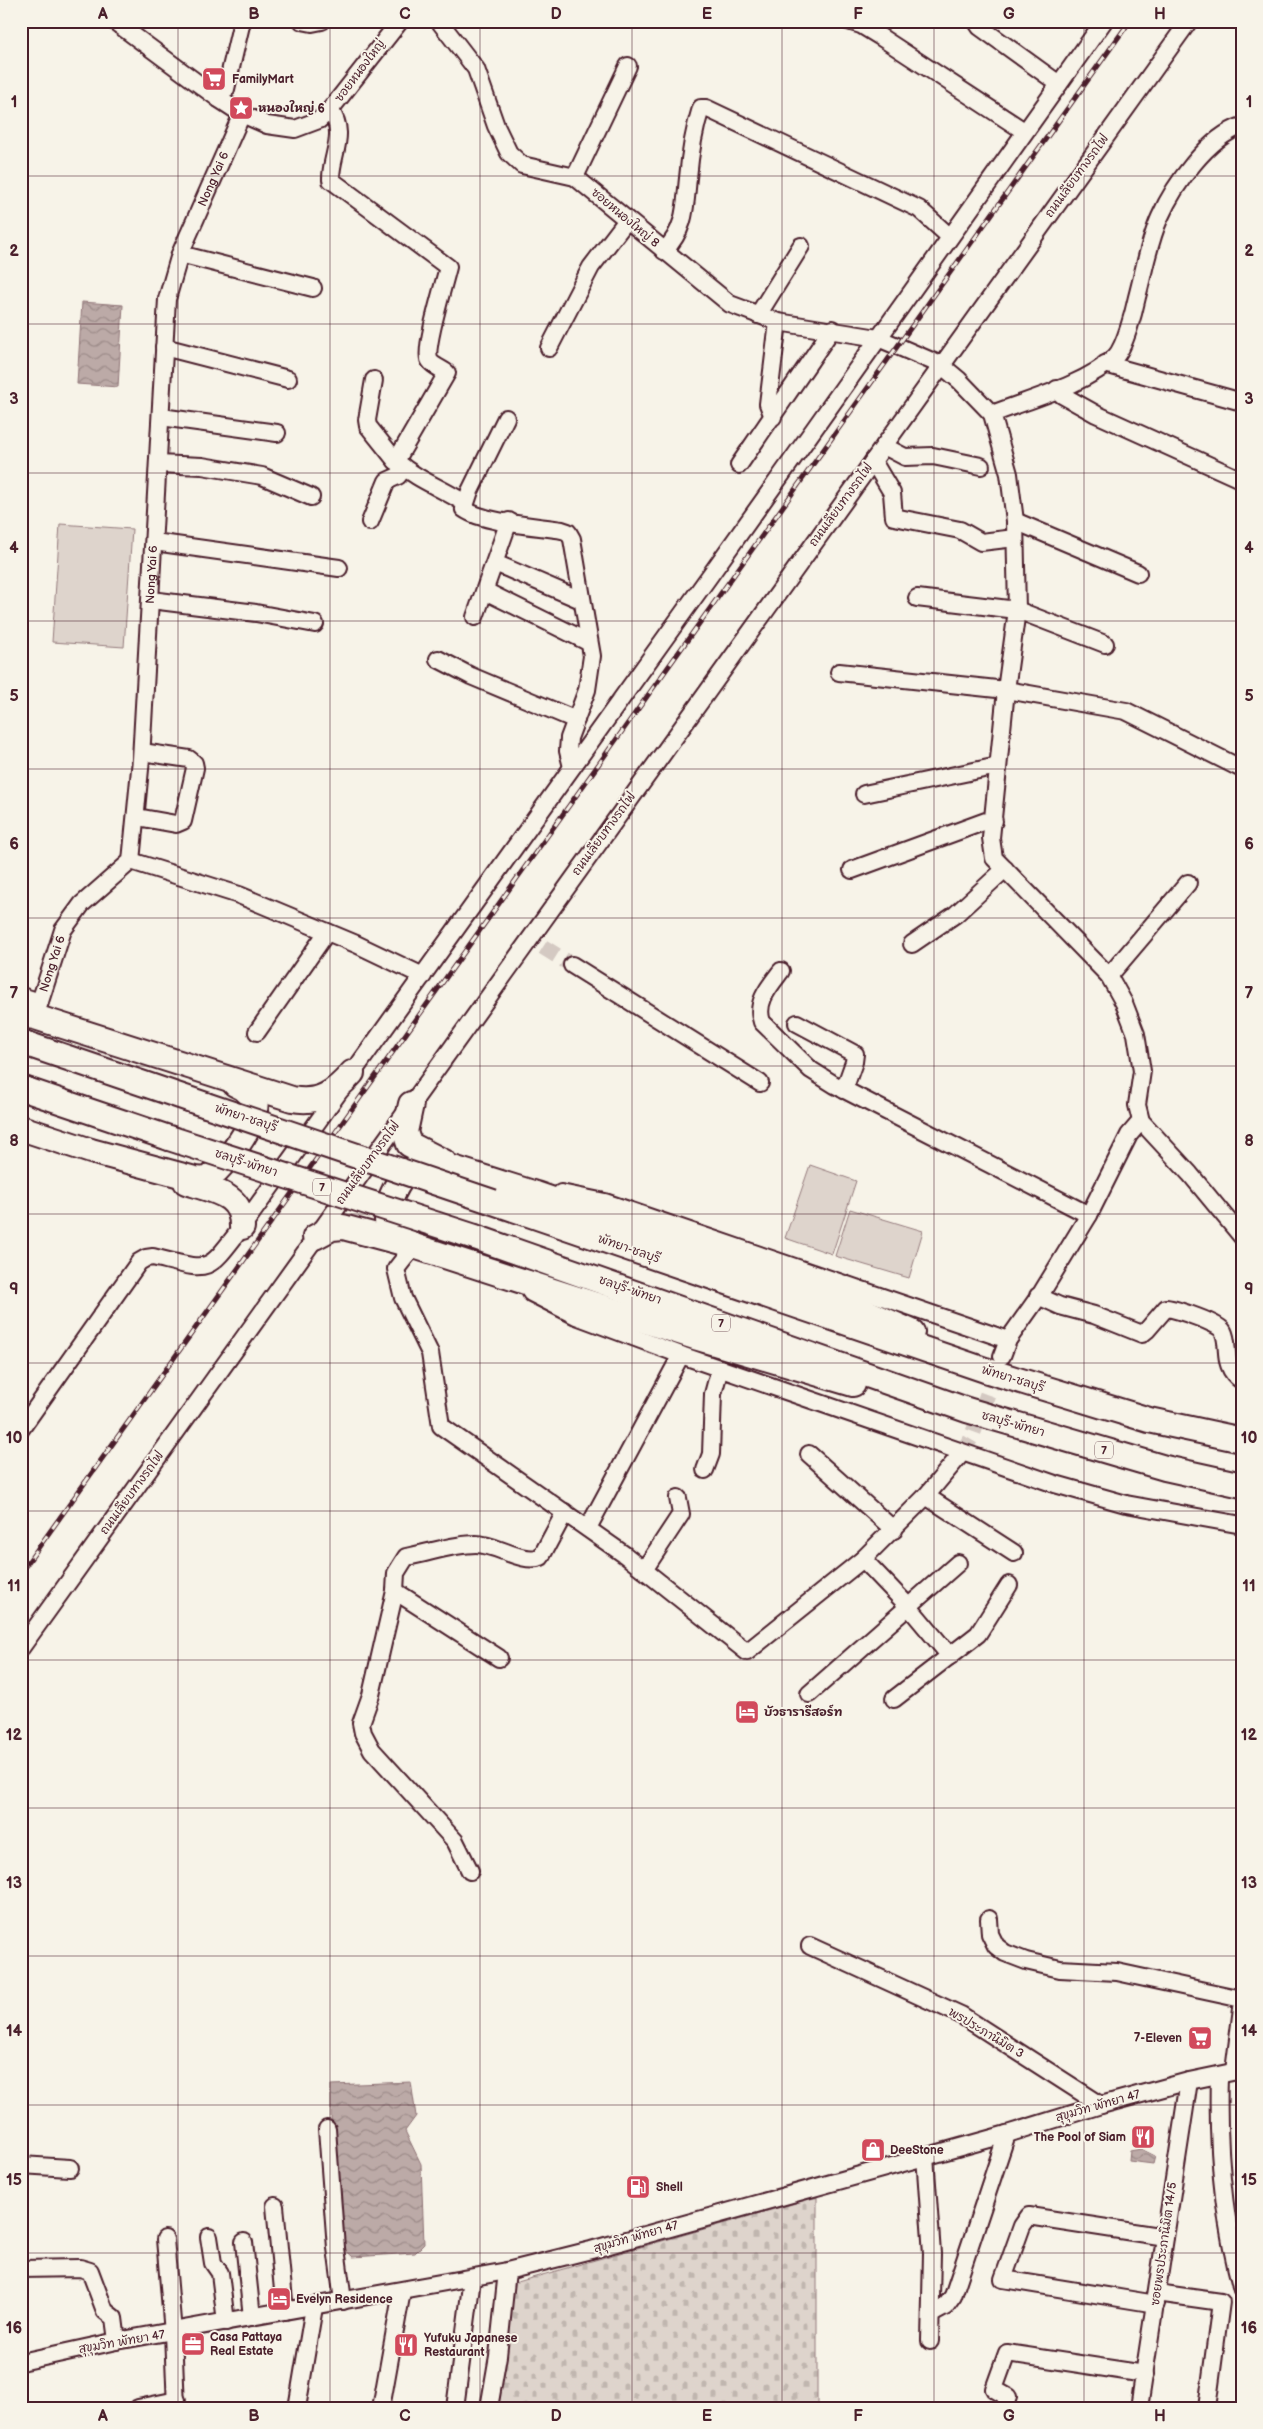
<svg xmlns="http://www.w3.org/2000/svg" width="1263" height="2429" font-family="'Balsamiq Sans','Playpen Sans Thai',sans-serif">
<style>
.cemetery{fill:url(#cemetery-stones);stroke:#947a7c}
.green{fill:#ded4cc;stroke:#947a7c}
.water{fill:url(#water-waves);stroke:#8e7275}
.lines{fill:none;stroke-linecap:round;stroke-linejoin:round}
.minor-tunnel{stroke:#d4c9c2;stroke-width:16;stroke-dasharray:16 8;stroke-linecap:butt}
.minor-casing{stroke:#4a1f2b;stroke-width:20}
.highway-casing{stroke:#4a1f2b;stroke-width:28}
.minor{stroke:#f7f3e8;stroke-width:16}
.highway{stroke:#f7f3e8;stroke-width:24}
.rail-casing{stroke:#4a1f2b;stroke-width:5}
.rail{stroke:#f7f3e8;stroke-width:3;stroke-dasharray:9;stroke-linecap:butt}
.highway-bridge-casing{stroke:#4a1f2b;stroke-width:28;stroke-linecap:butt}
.highway-bridge{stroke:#f7f3e8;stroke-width:24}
.grid{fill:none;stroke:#4a1f2b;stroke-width:1;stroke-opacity:0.55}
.labels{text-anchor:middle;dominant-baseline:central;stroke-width:4;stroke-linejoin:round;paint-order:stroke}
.shield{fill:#f7f3e8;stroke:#7e5f64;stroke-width:1}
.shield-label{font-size:11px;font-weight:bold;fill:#4a1f2b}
.street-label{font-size:12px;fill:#4a1f2b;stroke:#f7f3e8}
.poi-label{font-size:12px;font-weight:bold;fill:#4a1f2b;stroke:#f7f3e8;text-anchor:start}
.neatline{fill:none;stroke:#4a1f2b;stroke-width:2}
.grid-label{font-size:16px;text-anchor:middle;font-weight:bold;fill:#4a1f2b}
</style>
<defs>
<pattern id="cemetery-stones" width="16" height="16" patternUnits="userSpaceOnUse" patternTransform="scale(1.25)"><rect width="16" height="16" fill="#ded4cc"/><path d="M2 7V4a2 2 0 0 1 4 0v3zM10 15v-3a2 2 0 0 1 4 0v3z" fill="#c0b6af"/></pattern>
<pattern id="water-waves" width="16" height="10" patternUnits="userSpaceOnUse" patternTransform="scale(1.25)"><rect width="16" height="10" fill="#bcaaa7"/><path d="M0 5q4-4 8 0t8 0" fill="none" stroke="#9b8a88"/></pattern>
</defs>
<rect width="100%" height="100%" fill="#f7f3e8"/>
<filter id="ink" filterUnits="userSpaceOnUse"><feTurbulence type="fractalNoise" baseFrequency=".02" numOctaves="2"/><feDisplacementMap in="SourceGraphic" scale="10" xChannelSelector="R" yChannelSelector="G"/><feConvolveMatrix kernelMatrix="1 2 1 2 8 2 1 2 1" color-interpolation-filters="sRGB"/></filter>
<g filter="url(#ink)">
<!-- cemetery -->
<path class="cemetery" d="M817,2197V2408H481L500,2287Z"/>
<!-- green -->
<g class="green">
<path d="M60,524L132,529L124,647L52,642Z"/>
<path d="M810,1165L856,1181L832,1254L785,1238Z"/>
<path d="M850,1209L923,1231L909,1278L835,1256Z"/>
</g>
<!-- water -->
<g class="water">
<path d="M82,302L123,305L118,387L77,384Z"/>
<path d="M411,2082L416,2116L405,2131L421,2164L424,2244L415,2253L353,2257L340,2245L331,2161V2085Z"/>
<path d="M1141,2149L1155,2156L1153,2164L1129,2161L1130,2151Z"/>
</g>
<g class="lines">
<!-- minor-tunnel -->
<g class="minor-tunnel">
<path d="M543,947L572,965"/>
<path d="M962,1453L972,1436L999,1363"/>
</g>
<defs>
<g id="minor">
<path d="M114,21L219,99L242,114L267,125L295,129L319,120L330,110L400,21"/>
<path d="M302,21L312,23L322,21"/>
<path d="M439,21L476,69L496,126L509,153L522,165L575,177L730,304L778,322L878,338L897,346L941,365L959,380L992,414L1009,474L1015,521L1017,610L1006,690L991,838L994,858L1109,976L1124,1003L1136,1034L1142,1071L1137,1105L1141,1121L1190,1174L1242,1237"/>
<path d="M848,21L861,25L879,36L1024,131"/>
<path d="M976,21L980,27L1059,84"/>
<path d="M219,99L226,89L242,21"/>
<path d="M330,110C348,134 330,156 331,180L448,267C444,284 425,345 429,359C431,365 442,369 447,373L396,461C419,481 440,487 465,503"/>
<path d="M575,177L628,66"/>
<path d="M664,251C686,229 685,206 688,178C690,155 694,130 701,108H706L919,209L950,237"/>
<path d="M180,254L313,288"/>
<path d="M758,315L801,246"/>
<path d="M164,347L288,379"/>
<path d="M549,348L591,267L627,220"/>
<path d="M1105,364L1242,402"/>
<path d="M374,380L367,420L368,426L396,461"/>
<path d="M1057,389L1062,395L1096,414L1242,480"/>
<path d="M992,414C1030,399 1085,385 1115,357C1125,347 1134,311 1137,297C1144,271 1149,241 1160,217C1174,185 1208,137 1242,126"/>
<path d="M161,417L277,433"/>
<path d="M773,417L768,404L778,322"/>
<path d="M506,418L470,491L464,509C484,523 536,526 562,530L568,532L572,539L592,656L587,690L569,738L568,751L572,767"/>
<path d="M884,446L905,457L933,456L981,466"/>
<path d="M873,461L892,493L894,517L960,530L981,542L1015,538"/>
<path d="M158,464L202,466L262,476L311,497"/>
<path d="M739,465L832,329"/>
<path d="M1015,521L1138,573"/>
<path d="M370,522L387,481L398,476L404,468"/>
<path d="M154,542L339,568"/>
<path d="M495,563L581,600"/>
<path d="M485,591L588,642"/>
<path d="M917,598L1017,610L1105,644"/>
<path d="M151,600L256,613L315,624"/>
<path d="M475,617L509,521"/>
<path d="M438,659L471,676L576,720"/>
<path d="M839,672L1006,690L1126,711L1242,769"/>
<path d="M864,794L998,766"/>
<path d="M137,817L176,824L183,821L195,768L194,763L189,759L142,752"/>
<path d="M131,861L239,895L356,944L423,976"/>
<path d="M852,870L986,821H994"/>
<path d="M912,944L956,914L1005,869"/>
<path d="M572,965L760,1083"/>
<path d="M781,971C769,987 755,1002 762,1022L811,1070L835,1085L1089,1215"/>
<path d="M1109,976L1188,883"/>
<path d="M21,996L40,1002"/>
<path id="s1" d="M35,1017L63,930L82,904L131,861L141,759L167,299L180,254L242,114"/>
<path d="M797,1023L855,1054L854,1062L844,1090"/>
<path d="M257,1032L327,932"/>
<path d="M561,1193L605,1202L1008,1340"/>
<path d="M414,1246L396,1269L403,1298L430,1353L441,1426L625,1555L747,1652L863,1559L926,1496L962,1453"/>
<path d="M531,1293L576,1316L681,1355L1055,1484L1126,1504L1242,1525"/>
<path d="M1038,1296L1060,1306L1094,1315L1142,1334L1147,1330L1166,1308C1176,1309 1219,1323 1223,1331C1231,1346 1220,1366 1242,1381"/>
<path d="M1002,1356L1008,1340L1042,1292L1089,1215L1129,1135L1141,1121"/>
<path d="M21,1429L139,1262L146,1258L153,1257C211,1271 205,1275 242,1227L711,574L1104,21"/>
<path d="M809,1454L894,1530"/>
<path d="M705,1470L711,1454L713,1394L720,1368"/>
<path d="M926,1496L1014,1553"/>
<path d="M588,1528L681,1355"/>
<path d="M863,1559L909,1607L950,1656"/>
<path d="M644,1570L681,1514L678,1498"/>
<path d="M395,1591L499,1658"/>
<path d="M21,1648L1189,21"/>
<path d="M809,1694L958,1563"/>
<path d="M894,1699L978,1634L1009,1585"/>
<path d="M470,1871L455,1841L372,1750L363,1733L361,1723L371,1695L395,1591L396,1573L406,1557C429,1553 453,1544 476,1544C497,1544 521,1564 541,1557L565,1512"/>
<path d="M989,1919L990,1934L996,1946L1005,1953L1026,1961L1060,1969L1117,1972L1242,1999"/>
<path d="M810,1946L961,2015L1101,2105"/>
<path d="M1234,2071L1242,2008"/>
<path d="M1219,2075C1217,2146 1223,2221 1242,2290"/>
<path d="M327,2129L336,2248L343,2301"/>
<path d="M925,2156L932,2254L930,2341"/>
<path d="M21,2165L70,2168"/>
<path d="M275,2206L285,2311"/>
<path d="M209,2237L213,2263L220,2273L226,2322"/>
<path d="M165,2239L173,2333L176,2408"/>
<path d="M244,2242L252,2317"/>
<path d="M21,2269L80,2268L90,2271L105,2311L114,2318L117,2341"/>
<path d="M1157,2293L1221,2302L1207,2408"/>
<path d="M1156,2304L1003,2279L1022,2226L1029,2216L1165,2237"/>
<path d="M932,2314L945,2307L953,2296L1007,2134"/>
<path d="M21,2362L117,2341L507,2271L591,2250L1007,2134L1101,2105L1189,2081L1242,2070"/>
<path d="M138,2408L177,2400"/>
<path d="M297,2408L314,2307"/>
<path d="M381,2408L402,2291"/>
<path d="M455,2408L472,2278"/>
<path d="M489,2408L498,2356L507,2271"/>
<path d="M1004,2408L1008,2397L994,2389L1007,2353L1145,2374"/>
<path d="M1139,2408L1189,2081"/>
</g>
<g id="highway">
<path d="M21,1015L35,1017L292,1099C320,1104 334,1093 352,1073"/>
<path d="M21,1042L206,1105"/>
<path d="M21,1088L169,1138"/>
<path d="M411,1104L405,1132L409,1144L444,1162"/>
<path d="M21,1128L91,1151L195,1179L206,1180C223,1168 261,1120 255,1099L243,1088L235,1084"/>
<path d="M186,1182C212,1191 243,1193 242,1227"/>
<path d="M493,1202L985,1370L1149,1420L1242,1440"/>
<path d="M315,1237L332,1228L343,1227L414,1246L698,1338L853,1384"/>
<path d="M475,1237L967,1410L1165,1468L1242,1485"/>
<path d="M414,1246L388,1228C382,1202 404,1161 434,1162L536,1194L826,1294L912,1332"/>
</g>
</defs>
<!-- minor casing -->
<use href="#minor" class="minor-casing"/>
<!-- highway casing -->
<use href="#highway" class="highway-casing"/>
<!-- minor -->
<use href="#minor" class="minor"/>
<!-- highway -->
<use href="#highway" class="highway"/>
<defs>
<path id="rail" d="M21,1572L1130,21"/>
</defs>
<!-- rail casing -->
<use href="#rail" class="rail-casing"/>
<!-- rail -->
<use href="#rail" class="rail"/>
<defs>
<g id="highway-bridge">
<path d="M206,1105L493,1202"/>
<path d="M169,1138L475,1237"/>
</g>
</defs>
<!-- highway-bridge casing -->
<use href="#highway-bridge" class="highway-bridge-casing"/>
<!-- highway-bridge -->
<use href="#highway-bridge" class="highway-bridge"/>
</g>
</g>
<!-- grid -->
<path class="grid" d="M178,21V2408M330,21V2408M480,21V2408M632,21V2408M782,21V2408M934,21V2408M1084,21V2408M21,176H1242M21,324H1242M21,473H1242M21,621H1242M21,769H1242M21,918H1242M21,1066H1242M21,1214H1242M21,1363H1242M21,1511H1242M21,1660H1242M21,1808H1242M21,1956H1242M21,2105H1242M21,2253H1242"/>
<!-- icons -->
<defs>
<symbol id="supermarket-square" viewBox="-11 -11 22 22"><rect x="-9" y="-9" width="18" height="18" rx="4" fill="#d1495b" stroke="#f7f3e8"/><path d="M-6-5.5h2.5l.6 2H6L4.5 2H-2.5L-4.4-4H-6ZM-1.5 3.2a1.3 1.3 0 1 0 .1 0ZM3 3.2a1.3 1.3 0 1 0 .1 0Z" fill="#fff"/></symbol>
<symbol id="sight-square" viewBox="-11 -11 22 22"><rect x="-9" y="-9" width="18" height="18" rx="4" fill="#d1495b" stroke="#f7f3e8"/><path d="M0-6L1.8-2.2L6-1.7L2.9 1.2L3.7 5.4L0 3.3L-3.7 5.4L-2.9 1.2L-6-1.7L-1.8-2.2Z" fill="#fff"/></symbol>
<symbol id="hotel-square" viewBox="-11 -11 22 22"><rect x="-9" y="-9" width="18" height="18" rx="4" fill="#d1495b" stroke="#f7f3e8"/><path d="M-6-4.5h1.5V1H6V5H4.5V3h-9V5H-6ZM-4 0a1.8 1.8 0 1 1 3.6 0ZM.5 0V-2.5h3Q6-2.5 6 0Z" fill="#fff"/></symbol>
<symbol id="restaurant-square" viewBox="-11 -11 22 22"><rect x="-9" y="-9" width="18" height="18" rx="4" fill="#d1495b" stroke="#f7f3e8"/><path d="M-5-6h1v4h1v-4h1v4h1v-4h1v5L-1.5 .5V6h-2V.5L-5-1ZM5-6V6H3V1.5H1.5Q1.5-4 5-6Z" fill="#fff"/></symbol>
<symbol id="shop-square" viewBox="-11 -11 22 22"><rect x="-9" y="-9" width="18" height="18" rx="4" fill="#d1495b" stroke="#f7f3e8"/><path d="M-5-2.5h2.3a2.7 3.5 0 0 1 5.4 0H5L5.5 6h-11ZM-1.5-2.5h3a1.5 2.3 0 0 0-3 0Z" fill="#fff"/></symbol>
<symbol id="fuel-square" viewBox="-11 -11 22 22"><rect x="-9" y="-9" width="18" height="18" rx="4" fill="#d1495b" stroke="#f7f3e8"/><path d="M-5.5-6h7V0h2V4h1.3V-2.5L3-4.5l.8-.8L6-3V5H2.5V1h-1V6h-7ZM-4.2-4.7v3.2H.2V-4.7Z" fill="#fff"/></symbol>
<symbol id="office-square" viewBox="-11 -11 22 22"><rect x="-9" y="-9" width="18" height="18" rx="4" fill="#d1495b" stroke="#f7f3e8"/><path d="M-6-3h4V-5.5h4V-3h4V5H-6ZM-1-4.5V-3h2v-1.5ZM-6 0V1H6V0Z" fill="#fff"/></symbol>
</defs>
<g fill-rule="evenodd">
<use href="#supermarket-square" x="200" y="65" width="28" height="28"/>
<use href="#sight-square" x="227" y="94" width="28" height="28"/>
<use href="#hotel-square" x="733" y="1698" width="28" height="28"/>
<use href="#supermarket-square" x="1186" y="2024" width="28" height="28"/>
<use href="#restaurant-square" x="1129" y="2123" width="28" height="28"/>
<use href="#shop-square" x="859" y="2136" width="28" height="28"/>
<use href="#fuel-square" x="624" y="2173" width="28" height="28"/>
<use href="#hotel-square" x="265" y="2285" width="28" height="28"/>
<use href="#office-square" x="179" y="2330" width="28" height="28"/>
<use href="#restaurant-square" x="392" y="2331" width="28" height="28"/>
</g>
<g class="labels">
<!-- shield labels -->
<g class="shield">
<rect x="313" y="1178.5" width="18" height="17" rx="4"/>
<rect x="712" y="1314.5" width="18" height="17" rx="4"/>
<rect x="1095" y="1441.5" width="18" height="17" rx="4"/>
</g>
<g class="shield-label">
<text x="322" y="1187">7</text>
<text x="721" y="1323">7</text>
<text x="1104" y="1450">7</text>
</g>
<!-- street labels -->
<g class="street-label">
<text transform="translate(360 71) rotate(-53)">ซอยหนองใหญ่</text>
<text transform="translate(1077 176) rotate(-54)">ถนนเลียบทางรถไฟ</text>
<text stroke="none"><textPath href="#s1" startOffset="881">Nong Yai 6</textPath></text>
<text transform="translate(625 218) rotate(40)">ซอยหนองใหญ่ 8</text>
<text transform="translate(841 505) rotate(-54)">ถนนเลียบทางรถไฟ</text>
<text stroke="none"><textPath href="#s1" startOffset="476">Nong Yai 6</textPath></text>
<text transform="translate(604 834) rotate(-54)">ถนนเลียบทางรถไฟ</text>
<text stroke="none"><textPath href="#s1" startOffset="56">Nong Yai 6</textPath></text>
<text transform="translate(246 1118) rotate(18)">พัทยา-ชลบุรี</text>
<text transform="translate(246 1163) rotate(18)">ชลบุรี-พัทยา</text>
<text transform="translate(368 1163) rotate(-54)">ถนนเลียบทางรถไฟ</text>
<text transform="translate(629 1249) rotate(19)">พัทยา-ชลบุรี</text>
<text transform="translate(630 1290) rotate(19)">ชลบุรี-พัทยา</text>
<text transform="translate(1013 1379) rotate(17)">พัทยา-ชลบุรี</text>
<text transform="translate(1013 1424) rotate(16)">ชลบุรี-พัทยา</text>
<text transform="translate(132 1493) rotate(-54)">ถนนเลียบทางรถไฟ</text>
<text transform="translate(986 2033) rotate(31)">พรประภานิมิต 3</text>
<text transform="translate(1098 2106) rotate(-16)">สุขุมวิท พัทยา 47</text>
<text transform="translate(636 2237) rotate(-16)">สุขุมวิท พัทยา 47</text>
<text transform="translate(1164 2244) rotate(-82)">ซอยพรประภานิมิต 14/5</text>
<text transform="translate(122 2342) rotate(-10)">สุขุมวิท พัทยา 47</text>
</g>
<!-- poi labels -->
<g class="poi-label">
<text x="232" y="79">FamilyMart</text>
<text x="258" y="108">หนองใหญ่ 6</text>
<text x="764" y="1712">บัวธารารีสอร์ท</text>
<text x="1182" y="2038" text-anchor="end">7-Eleven</text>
<text x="1126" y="2137" text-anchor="end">The Pool of Siam</text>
<text x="890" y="2150">DeeStone</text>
<text x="656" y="2187">Shell</text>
<text x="296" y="2299">Evelyn Residence</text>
<text x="210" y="2337">Casa Pattaya<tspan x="210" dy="14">Real Estate</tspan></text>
<text x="424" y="2338">Yufuku Japanese<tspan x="424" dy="14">Restaurant</tspan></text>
</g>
</g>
<!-- margin -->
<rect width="1263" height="2429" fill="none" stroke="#f7f3e8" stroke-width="55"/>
<rect x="28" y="28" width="1208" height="2374" class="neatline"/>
<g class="grid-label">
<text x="103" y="19">A</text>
<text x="254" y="19">B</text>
<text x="405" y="19">C</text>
<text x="556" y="19">D</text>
<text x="707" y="19">E</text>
<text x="858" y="19">F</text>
<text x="1009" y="19">G</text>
<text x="1160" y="19">H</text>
<text x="14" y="107">1</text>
<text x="1249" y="107">1</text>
<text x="14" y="256">2</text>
<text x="1249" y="256">2</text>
<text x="14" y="404">3</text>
<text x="1249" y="404">3</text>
<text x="14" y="553">4</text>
<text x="1249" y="553">4</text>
<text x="14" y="701">5</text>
<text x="1249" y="701">5</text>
<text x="14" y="849">6</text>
<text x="1249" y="849">6</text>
<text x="14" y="998">7</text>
<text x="1249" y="998">7</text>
<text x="14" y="1146">8</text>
<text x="1249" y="1146">8</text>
<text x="14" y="1294">9</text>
<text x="1249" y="1294">9</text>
<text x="14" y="1443">10</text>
<text x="1249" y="1443">10</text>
<text x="14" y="1591">11</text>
<text x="1249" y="1591">11</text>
<text x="14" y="1740">12</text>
<text x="1249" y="1740">12</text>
<text x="14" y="1888">13</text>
<text x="1249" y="1888">13</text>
<text x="14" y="2036">14</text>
<text x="1249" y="2036">14</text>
<text x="14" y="2185">15</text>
<text x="1249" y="2185">15</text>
<text x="14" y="2333">16</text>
<text x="1249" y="2333">16</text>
<text x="103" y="2421">A</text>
<text x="254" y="2421">B</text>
<text x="405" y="2421">C</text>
<text x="556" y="2421">D</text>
<text x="707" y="2421">E</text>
<text x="858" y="2421">F</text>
<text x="1009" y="2421">G</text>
<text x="1160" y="2421">H</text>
</g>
</svg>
